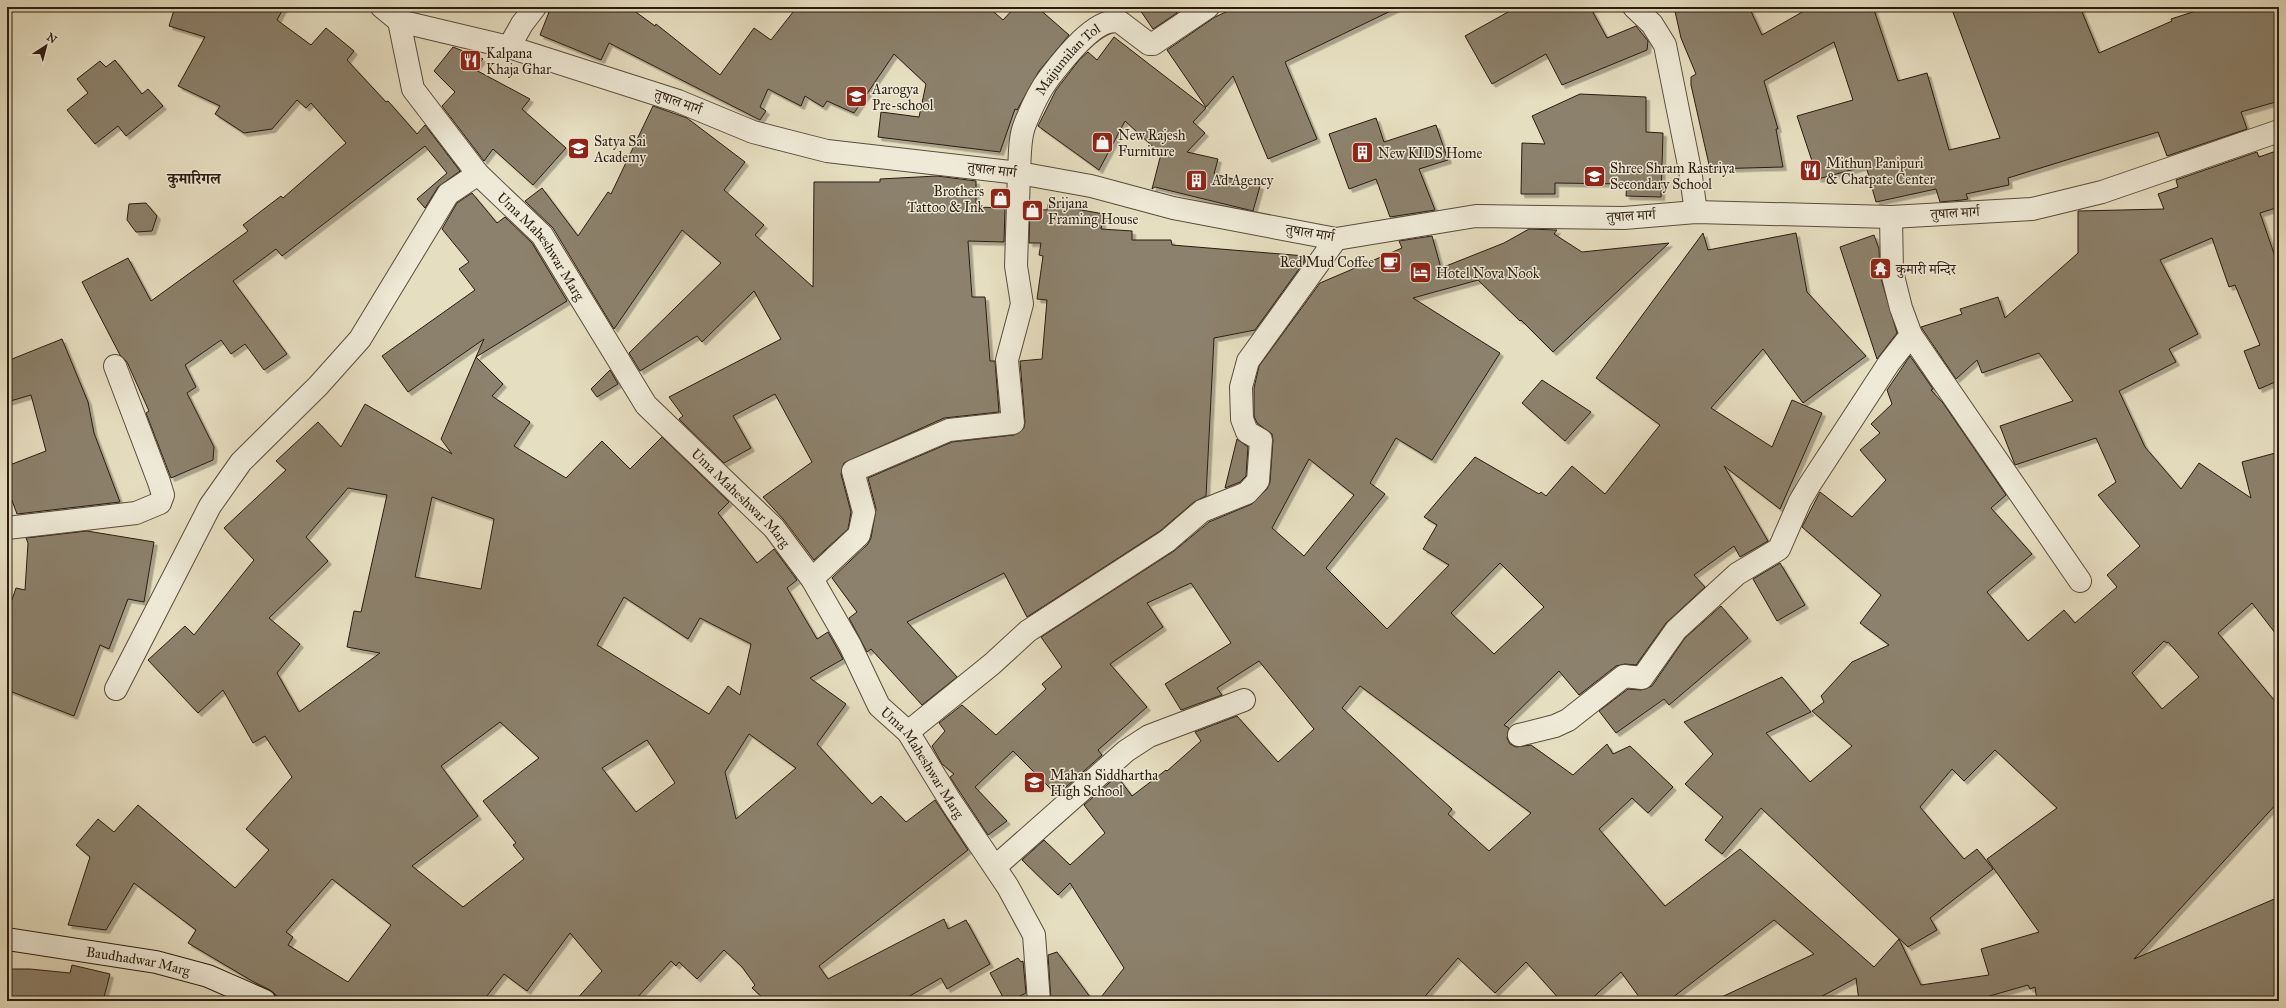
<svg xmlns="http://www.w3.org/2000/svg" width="2286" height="1008" font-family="'IM FELL Great Primer','Noto Serif Devanagari',serif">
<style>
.building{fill:#8c816c;stroke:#2b1c0f;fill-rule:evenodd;filter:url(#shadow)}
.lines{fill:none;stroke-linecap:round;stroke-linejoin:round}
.pedestrian-casing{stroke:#5a4c3c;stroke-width:24}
.minor-casing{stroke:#5a4c3c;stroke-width:24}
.tertiary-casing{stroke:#5a4c3c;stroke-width:24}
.secondary-casing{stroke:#2b1c0f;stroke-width:24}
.pedestrian{stroke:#efead7;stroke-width:22}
.minor{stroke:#efead7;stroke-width:22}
.tertiary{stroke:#efead7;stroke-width:22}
.secondary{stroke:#efead7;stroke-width:22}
.labels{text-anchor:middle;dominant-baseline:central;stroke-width:3;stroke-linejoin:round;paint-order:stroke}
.poi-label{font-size:14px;fill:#2b1c0f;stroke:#efead7;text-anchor:start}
.street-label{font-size:14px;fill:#2b1c0f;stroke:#efead7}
.neighbourhood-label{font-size:15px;font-weight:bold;fill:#2b1c0f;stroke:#efead7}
</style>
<defs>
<filter id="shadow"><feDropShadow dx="3.5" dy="3.5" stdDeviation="0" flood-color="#0004"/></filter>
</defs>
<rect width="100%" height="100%" fill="#e6dec1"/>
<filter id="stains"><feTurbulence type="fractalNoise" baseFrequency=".005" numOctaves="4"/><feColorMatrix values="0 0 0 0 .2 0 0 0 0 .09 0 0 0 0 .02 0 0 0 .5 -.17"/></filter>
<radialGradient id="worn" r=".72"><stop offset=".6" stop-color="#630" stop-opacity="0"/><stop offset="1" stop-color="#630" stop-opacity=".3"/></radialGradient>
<!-- building -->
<g class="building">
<path d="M175,7H284L277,20L311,45L326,28L354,51L347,60L386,102L388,101L417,134L425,125L460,171L438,187L425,208L417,199L447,173L425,146L282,256L276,249L233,281L287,354L264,370L245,344L231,354L221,340L185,365L196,387L187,393L214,447L213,460L171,478L146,413L149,411L127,362L120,355L82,282L128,258L151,301L248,231L243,225L281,196L283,198L346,143L311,103L306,108L297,100L272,129L244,133L215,114L220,106L178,86L205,37L169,26Z"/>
<path d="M551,7H629L655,26L656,24L720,75L754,28L771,40L797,7H988L1003,20L1015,7H1037L1069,35L1039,71L1017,110L1015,109L1000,152L878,137L881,112L919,117L926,84L894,54L854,113L827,101L823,107L805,96L801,106L768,89L760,107L766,111L760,120L609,43L601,60L540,35Z"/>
<path d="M1138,7H1174L1177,13L1153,29Z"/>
<path d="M1237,7H1399L1285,62L1317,139L1268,159L1233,76L1206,107L1167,50L1215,17Z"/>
<path d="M1517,7H1590L1607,38L1636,26L1648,41L1647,50L1562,85L1546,54L1492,84L1465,36Z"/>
<path d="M1674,7H1749L1762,35L1811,7H1873L1898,81L1927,73L1949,150L2000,138L1951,7H2080L2099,53L2172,21L2171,19L2208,7H2279V101L2241,112L2247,129L2167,156L2158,132L2008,178L2009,185L1966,194L1968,199L1962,200L1940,202L1936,189L1876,202L1866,166L1818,179L1797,116L1853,100L1834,42L1764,81L1778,129H1776L1783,167L1710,169L1691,85V77L1696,74L1681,38Z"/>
<path d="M1114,37L1206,108L1193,122L1205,133L1187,152L1218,159L1214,174L1260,186L1253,211L1155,187L1152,189L1161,154L1125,121L1099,170L1038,126L1056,90L1080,59L1088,52L1097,60Z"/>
<path d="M453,47L483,59L474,69L530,99L522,109L566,148L533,185L493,149L484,161L442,106L455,92L434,71Z"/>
<path d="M115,60L142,94L148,89L163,106L126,136L118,126L95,144L67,110L88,93L77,79L100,61L106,67Z"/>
<path d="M1580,94L1646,97V132L1663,133L1661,197L1626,196L1627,184L1555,183V194H1521L1522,143L1545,144L1532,116Z"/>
<path d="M653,106L687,118L745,162L724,190L764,225L755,235L813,287L814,182H880V179L937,176L976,181V207L1005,208L1004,242L968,241L972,297H985L990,361H995L999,412L944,418L844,463L841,474L851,512L848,529L814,560L784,520L763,497L812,462L775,394L733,416L751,448L724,463L679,419L683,416L669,397L781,339L754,291L702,342L697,336L640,371L629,353L721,263L682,230L614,329L553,228L525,201L542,188L578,236L608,192L611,194Z"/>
<path d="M1376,118L1384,142L1436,125L1448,160L1419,169L1435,210L1390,217L1376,179L1349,189L1329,134Z"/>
<path d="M2279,150V207L2260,213L2279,268V389L2275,382L2259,389L2244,351L2260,345L2235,285L2229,287L2212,238L2160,260L2198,334L2169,349L2176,362L2119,391L2145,447L2181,489L2199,463L2251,498L2242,462L2279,452V638L2252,603L2218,633L2279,706V801L2134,959L2279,897V1001H2037L2035,987L2030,989L2028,985L1972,1001H1859L1856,978L1813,1001H1713L1814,954L1774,920L1668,1001H1642L1621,972L1589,1001H1561L1526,962L1495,993L1458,958L1421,1001H1098L1124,968L1070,883L1058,895L1022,860L1044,840L1070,865L1105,833L1084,805L1117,776L1132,796L1166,770L1167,771L1201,741L1195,732L1237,716L1278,762L1314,729L1259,661L1217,688L1222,695L1181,710L1165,684L1231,643L1191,583L1147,603L1163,627L1110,664L1147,707L1098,750L1102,755L1057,795L1013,751L975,787L1007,821L988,835L950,777L954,774L942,764L932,746L945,731L939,723L962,705L996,735L1046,689L1042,684L1062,667L1041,637L1174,551L1209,522L1252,504L1267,489L1270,482L1273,440L1272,434L1257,423L1254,416V388L1259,366L1320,283L1402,248L1399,241L1432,236L1441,268L1504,243L1529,229L1557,230L1554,234L1582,252L1669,243L1553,352L1521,320L1520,321L1478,280L1413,298L1500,353L1432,460L1396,438L1370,483L1385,494L1326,568L1387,629L1449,565L1423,549L1437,525L1424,517L1475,457L1539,494L1541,492L1546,496L1572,466L1605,494L1660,425L1596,378L1703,233L1708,250L1796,233L1807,292L1866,356L1803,403L1763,349L1711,408L1772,447L1792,400L1822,413L1780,509L1724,466L1768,541L1740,557L1734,546L1694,575L1705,587L1666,623L1636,665L1625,664L1616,666L1579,695L1559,671L1504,725L1509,728L1507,738L1510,744L1516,747L1531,745L1573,775L1607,744L1613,754L1630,746L1673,787L1648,813L1632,798L1599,829L1665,906L1740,849L1874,967L1899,939L1921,985L1989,975L1981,949L2039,932L1987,859L2057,808L1995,750L1964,781L1952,769L1920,807L1964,859L1977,849L1993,869L1930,918L1937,930L1908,947L1761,808L1722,854L1705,840L1723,817L1685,784L1713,754L1684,722L1782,677L1811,712L1766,733L1810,782L1852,746L1812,711L1824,702L1821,696L1852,662L1889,645L1860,623L1881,595L1802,527L1820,492L1852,517L1886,480L1860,450L1880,433L1871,424L1892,404L1887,390L1910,356L1933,389L1931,390L1943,403L2006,495L1991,508L2032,554L1987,592L2028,641L2064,610L2075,623L2117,587L2107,575L2140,546L2098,495L2116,482L2096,438L2015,465L2000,426L2073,401L2039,353L1982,373L1977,360L1956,379L1921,327L1962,314L1960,309L1998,297L2005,318L2078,253V211L2164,209L2158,194L2178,187L2176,180L2257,152L2259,157ZM1309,459L1354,495L1304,556L1272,528ZM1500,563L1544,607L1494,654L1451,613ZM2164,641L2167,643L2168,642L2199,677L2162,709L2132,673ZM1360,686L1531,813L1489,851L1448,814L1452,809L1342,708Z"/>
<path d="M472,193L497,223L505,217L532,243L567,301L476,357L484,339L408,392L382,356L475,290L459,269L469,262L442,229L457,203Z"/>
<path d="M146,203L157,216L152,231L136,232L127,220L129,204Z"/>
<path d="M1048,204L1104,214L1101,229L1132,231V240H1171L1172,245L1305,256L1304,262L1255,330L1214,338L1206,496L1194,502L1160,531L1027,617L1004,573L907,622L957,677L922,705L871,649L867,652L849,618L857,612L832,578L868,544L871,538L876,509L868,478L952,442L1014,435L1024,428L1025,422L1020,361L1042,359L1047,300L1037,299L1043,256L1039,255L1041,243H1029L1030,209L1047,210Z"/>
<path d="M1874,235L1879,249L1880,275L1897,333L1877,359L1840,247Z"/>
<path d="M62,339L88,402L94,433L120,502L17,514L7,487V466L46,451L31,395L7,402V361Z"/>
<path d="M476,357L503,384L492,396L530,422L514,446L566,478L602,441L630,469L662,437L729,502L718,513L757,563L774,549L797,580L787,588L817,639L828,632L843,659L810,678L846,704L817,744L872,804L881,796L906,822L935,800L968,850L819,966L828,979L944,919L948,929L966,920L990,964L947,989L941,978L901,1001H766L752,988L755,985L742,967L724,950L697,979L679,962L676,966L671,961L634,1001H575L602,971L570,933L527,991L504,974L483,1001H283L270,990L252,981L188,943L196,930L134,883L106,930L68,925L90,857L76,845L98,819L114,832L138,805L235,888L269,850L246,829L292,777L265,736L253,743L223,690L198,713L148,660L185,626L194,635L254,560L224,528L286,470L276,461L318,422L341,447L365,404L452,454L441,439ZM348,488L387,495L361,612L354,611L347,647L380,653L299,712L277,673L300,644L269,618L328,561L306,537ZM432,497L494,519L481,589L415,577ZM624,597L688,639L700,618L751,644L740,695L728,686L709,714L597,645ZM500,722L539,758L483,801L516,843L513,845L524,859L463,907L412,866L478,816L441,766ZM749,734L796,768L736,819L725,772ZM647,740L675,783L636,812L602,768ZM332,879L391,925L348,982L288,945L293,937L286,932Z"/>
<path d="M610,370L618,384L597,397L591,389Z"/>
<path d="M1542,380L1591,412L1565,441L1522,403Z"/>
<path d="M1237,439L1248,447L1246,476L1240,482L1225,488Z"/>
<path d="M87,531L154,542L144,602L128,599L109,649L100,645L74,716L7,690V614L16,588L25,590L28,543L26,538Z"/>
<path d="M1780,563L1805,605L1777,621L1753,579Z"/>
<path d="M1721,606L1748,638L1669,705L1664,699L1616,733L1599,711L1628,689L1641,690L1652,686L1685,638Z"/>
<path d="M1057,952L1093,1001H1051L1048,955Z"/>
<path d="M1018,958L1021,962L1023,961L1026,993L1010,1001H1005L990,973Z"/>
<path d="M72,965L110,974L103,1001H7V969H30L70,973Z"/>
</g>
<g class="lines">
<defs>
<g id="pedestrian">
<path d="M812,579L859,535L864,512L853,471L949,430L1013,423L1007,360L1022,304L1016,266L1019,173"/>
<path d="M908,732L992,664L1028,631L1167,541"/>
</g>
<g id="minor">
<path d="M1634,7L1652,24L1665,45L1690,170L1696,212"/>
<path id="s1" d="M399,21L413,89L478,174L542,235L646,405L774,528L812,579L850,645L879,706L908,732L951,802L1008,887L1034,935L1039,1001"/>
<path d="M509,47L522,24L535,7"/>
<path id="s2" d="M1019,173C1020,158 1019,138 1025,124C1031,109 1039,91 1049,78C1062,61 1097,15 1120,22L1149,44H1153L1208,7"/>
<path d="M1911,335L2080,581"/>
<path d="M7,528L136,513L160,503L163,495L159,482L115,366"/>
<path d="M1167,541L1202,511L1247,493L1258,481L1261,440L1247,432L1242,419L1241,387L1248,361L1336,239"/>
<path d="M116,689L210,506L241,462L318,386L360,339L448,194L478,174"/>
<path d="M1519,735L1555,726L1568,720L1624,676L1642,678L1676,630L1737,574L1779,549L1800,501L1810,484L1889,363L1911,335L1901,308L1892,272L1891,217"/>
<path d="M995,867L1126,751L1149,736L1244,700"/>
</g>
<path id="tertiary" d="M382,7L399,21L509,47L678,101L753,132L827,151L1019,173L1091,186L1173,208L1336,239L1476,216L1624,218L1696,212L1891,217L2032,209L2102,192L2279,131"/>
<g id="secondary">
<path id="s3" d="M7,939L156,962L208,976L265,1001"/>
</g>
</defs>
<!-- pedestrian casing -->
<use href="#pedestrian" class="pedestrian-casing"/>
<!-- minor casing -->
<use href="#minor" class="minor-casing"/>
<!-- tertiary casing -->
<use href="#tertiary" class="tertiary-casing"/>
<!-- secondary casing -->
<use href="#secondary" class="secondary-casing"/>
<!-- pedestrian -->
<use href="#pedestrian" class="pedestrian"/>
<!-- minor -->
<use href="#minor" class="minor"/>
<!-- tertiary -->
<use href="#tertiary" class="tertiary"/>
<!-- secondary -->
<use href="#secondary" class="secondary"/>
</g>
<!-- icons -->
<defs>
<symbol id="restaurant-square" viewBox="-11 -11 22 22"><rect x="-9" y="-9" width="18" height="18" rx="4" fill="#8f2418" stroke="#efead7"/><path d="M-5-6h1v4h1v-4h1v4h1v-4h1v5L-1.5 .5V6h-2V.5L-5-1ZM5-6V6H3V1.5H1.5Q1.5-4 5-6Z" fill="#fff"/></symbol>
<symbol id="school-square" viewBox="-11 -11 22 22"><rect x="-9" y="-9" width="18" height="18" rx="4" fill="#8f2418" stroke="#efead7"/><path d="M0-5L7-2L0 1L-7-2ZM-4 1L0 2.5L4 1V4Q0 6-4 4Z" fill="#fff"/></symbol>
<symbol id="shop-square" viewBox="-11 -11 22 22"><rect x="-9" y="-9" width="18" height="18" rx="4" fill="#8f2418" stroke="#efead7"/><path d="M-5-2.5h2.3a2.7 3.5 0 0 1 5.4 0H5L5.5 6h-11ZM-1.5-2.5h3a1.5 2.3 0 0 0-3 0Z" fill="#fff"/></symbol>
<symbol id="building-square" viewBox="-11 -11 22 22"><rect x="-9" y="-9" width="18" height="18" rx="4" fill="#8f2418" stroke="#efead7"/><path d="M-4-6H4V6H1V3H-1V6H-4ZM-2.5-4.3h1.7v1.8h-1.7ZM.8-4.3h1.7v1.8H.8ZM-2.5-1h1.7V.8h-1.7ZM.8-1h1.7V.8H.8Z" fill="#fff"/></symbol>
<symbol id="cafe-square" viewBox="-11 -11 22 22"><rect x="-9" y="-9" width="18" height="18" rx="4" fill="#8f2418" stroke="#efead7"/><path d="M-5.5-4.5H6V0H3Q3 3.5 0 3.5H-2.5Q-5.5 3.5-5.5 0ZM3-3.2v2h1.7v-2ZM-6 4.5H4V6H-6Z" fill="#fff"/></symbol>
<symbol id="temple-square" viewBox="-11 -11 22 22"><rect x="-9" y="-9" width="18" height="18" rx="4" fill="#8f2418" stroke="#efead7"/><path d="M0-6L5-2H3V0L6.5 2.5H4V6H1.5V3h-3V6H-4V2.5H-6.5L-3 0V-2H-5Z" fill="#fff"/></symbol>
<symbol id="hotel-square" viewBox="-11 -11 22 22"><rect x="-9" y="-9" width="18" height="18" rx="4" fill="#8f2418" stroke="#efead7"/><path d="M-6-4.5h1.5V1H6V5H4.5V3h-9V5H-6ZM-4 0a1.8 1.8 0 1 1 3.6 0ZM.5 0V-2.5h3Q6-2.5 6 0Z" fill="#fff"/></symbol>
</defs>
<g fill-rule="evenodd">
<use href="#restaurant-square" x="458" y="48" width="25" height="25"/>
<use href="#school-square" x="844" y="84" width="25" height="25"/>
<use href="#shop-square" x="1090" y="130" width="25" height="25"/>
<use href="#school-square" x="566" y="136" width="25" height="25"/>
<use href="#building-square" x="1350" y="140" width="25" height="25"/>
<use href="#restaurant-square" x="1798" y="158" width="25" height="25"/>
<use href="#school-square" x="1582" y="164" width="25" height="25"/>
<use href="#building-square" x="1184" y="168" width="25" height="25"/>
<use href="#shop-square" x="988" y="186" width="25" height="25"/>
<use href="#shop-square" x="1020" y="198" width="25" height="25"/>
<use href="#cafe-square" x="1378" y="250" width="25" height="25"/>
<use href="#temple-square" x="1868" y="256" width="25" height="25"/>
<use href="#hotel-square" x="1408" y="260" width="25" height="25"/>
<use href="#school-square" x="1022" y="770" width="25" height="25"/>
</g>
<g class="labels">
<!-- poi labels -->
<g class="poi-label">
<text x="486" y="53">Kalpana<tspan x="486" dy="16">Khaja Ghar</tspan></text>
<text x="872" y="89">Aarogya<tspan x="872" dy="16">Pre-school</tspan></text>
<text x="1118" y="135">New Rajesh<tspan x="1118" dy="16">Furniture</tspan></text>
<text x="594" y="141">Satya Sai<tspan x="594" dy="16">Academy</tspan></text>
<text x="1378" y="153">New KIDS Home</text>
<text x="1826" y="163">Mithun Panipuri<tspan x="1826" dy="16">&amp; Chatpate Center</tspan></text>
<text x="1610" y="168">Shree Shram Rastriya<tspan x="1610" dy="16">Secondary School</tspan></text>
<text x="1212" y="180">Ad Agency</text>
<text x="984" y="191" text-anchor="end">Brothers<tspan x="984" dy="16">Tattoo &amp; Ink</tspan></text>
<text x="1048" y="203">Srijana<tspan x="1048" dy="16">Framing House</tspan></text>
<text x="1374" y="262" text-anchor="end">Red Mud Coffee</text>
<text x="1896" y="269">कुमारी मन्दिर</text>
<text x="1436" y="273">Hotel Nova Nook</text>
<text x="1050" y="775">Mahan Siddhartha<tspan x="1050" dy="16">High School</tspan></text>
</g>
<!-- street labels -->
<g class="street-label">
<text stroke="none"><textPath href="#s2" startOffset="128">Maijumilan Tol</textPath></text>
<text transform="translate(678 102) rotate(20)">तुषाल मार्ग</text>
<text transform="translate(992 170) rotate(7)">तुषाल मार्ग</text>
<text transform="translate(1955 213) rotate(-3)">तुषाल मार्ग</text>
<text transform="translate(1631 216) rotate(-3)">तुषाल मार्ग</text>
<text transform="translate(1310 233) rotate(9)">तुषाल मार्ग</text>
<text stroke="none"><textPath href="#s1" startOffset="273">Uma Maheshwar Marg</textPath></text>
<text stroke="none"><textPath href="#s1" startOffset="597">Uma Maheshwar Marg</textPath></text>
<text stroke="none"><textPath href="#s1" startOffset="921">Uma Maheshwar Marg</textPath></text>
<text stroke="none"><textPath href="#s3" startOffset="133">Baudhadwar Marg</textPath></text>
</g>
<!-- neighbourhood labels -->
<g class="neighbourhood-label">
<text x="194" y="179">कुमारिगल</text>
</g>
</g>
<!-- margin -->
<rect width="2286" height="1008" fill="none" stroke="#e6dec1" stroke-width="24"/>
<rect x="8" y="8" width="2270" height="992" fill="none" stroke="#2b1c0f" stroke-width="2"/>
<rect x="12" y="12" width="2262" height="984" fill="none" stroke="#2b1c0f"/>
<!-- north arrow -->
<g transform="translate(46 46) rotate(36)" stroke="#efead7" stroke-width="3" paint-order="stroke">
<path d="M0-3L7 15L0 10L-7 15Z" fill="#2b1c0f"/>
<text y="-6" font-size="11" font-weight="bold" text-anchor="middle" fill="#2b1c0f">N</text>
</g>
<rect width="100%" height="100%" filter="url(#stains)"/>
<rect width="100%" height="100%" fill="url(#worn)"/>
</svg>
